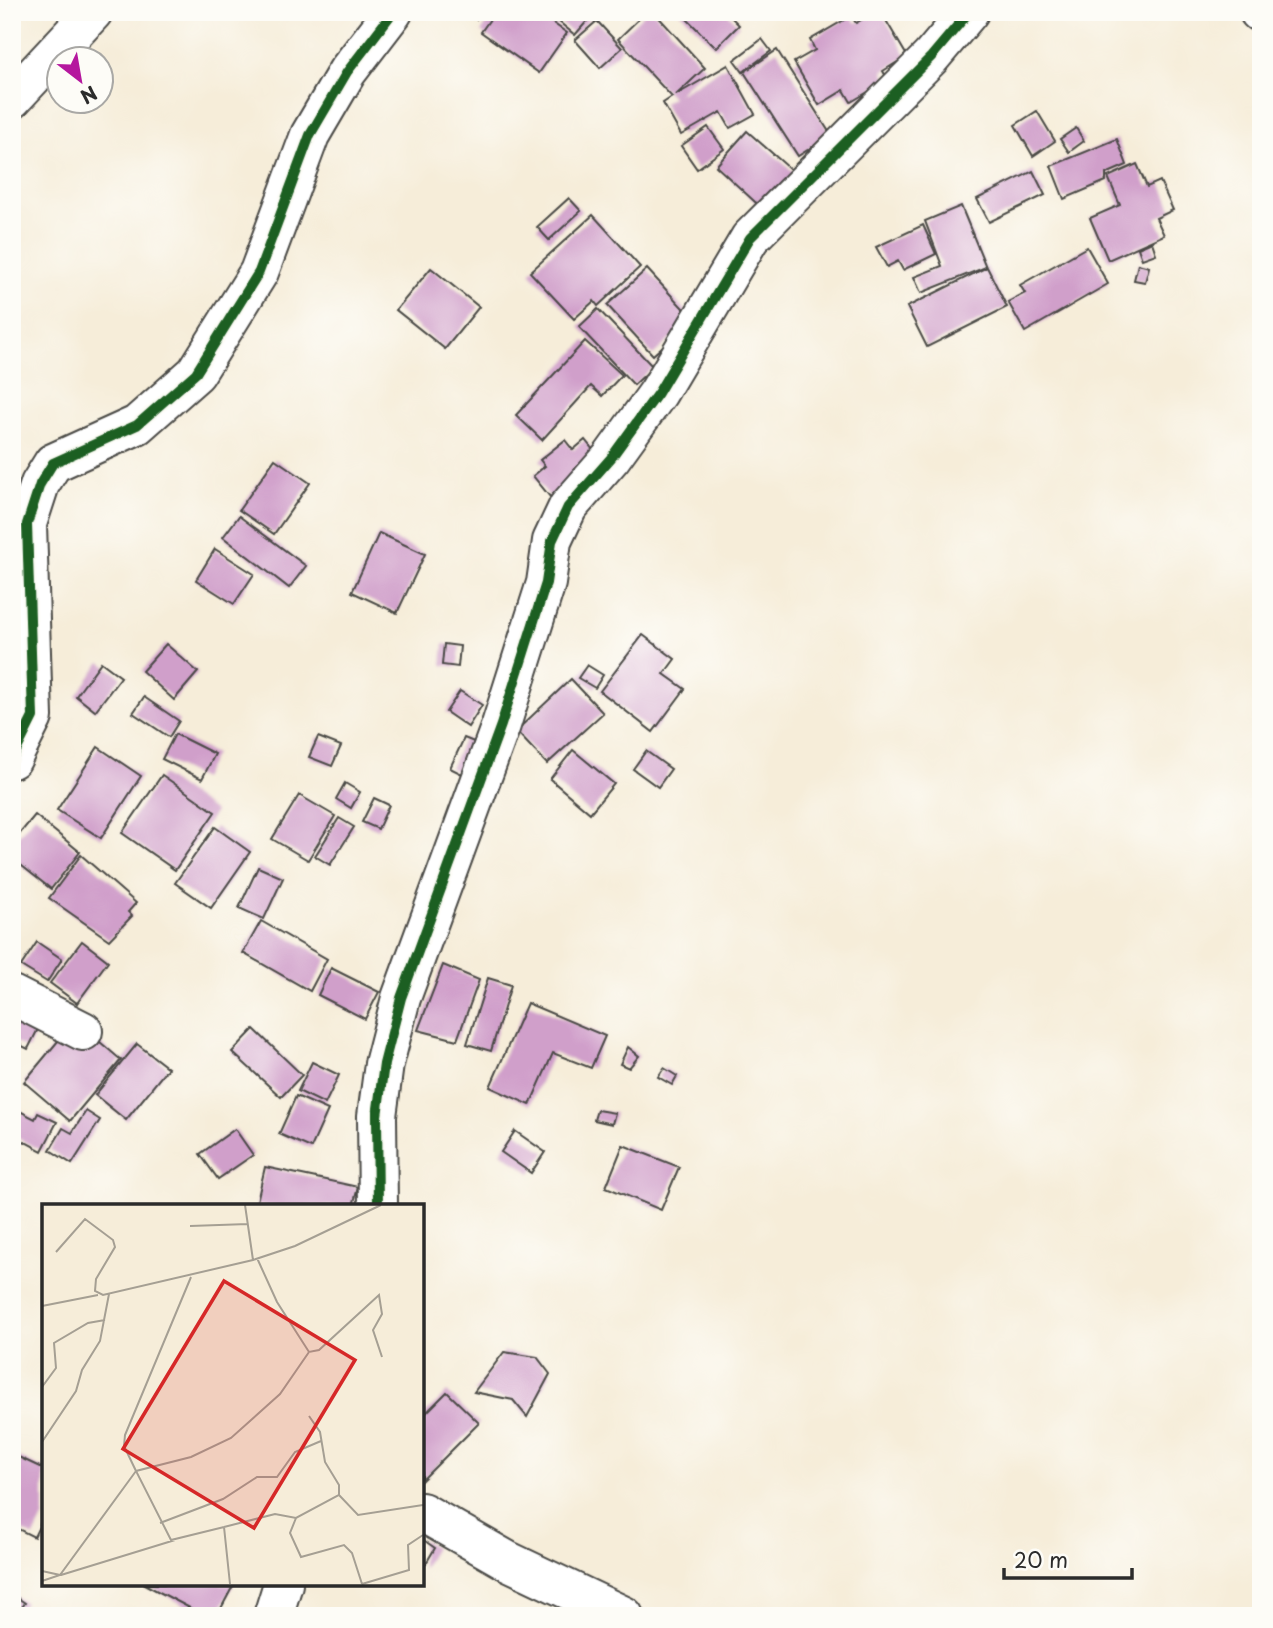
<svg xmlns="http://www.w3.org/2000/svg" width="1273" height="1628" font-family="'Playpen Sans',sans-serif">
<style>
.building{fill:#d09fca}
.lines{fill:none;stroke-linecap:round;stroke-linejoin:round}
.minor-casing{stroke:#494845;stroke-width:42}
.minor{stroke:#fff;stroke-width:38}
.cycleway-casing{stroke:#fdfcf7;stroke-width:15}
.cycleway{stroke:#1b5e20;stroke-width:10}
.inset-road{fill:none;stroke:#a59f93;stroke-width:2}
.view{fill:#d62828;fill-opacity:0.15;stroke:#d62828;stroke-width:3.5}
.inset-edge{fill:none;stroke:#2b2b2b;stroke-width:3.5}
</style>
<rect width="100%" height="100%" fill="#fdfcf7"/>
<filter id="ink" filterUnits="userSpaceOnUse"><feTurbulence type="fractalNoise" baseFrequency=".0143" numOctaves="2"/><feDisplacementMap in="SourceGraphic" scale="14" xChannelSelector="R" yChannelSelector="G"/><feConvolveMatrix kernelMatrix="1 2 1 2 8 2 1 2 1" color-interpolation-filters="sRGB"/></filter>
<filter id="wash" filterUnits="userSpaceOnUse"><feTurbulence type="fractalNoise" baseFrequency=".00686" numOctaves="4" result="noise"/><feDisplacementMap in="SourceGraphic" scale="28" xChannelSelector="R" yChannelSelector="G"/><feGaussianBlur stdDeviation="1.57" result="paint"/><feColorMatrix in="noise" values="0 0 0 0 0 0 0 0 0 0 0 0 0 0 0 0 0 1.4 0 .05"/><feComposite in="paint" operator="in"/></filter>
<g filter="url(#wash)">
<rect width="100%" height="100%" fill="#f6edd9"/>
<g id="blocks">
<!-- building -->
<g class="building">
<path d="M466,12H481L476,19Z"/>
<path d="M495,12H537L567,33L539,73L481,32Z"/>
<path d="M547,12H595L575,35Z"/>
<path d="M646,12H654L705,68L676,95L728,65L755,114L730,128L721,112L681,135L663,103L672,97L618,39Z"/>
<path d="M680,12H726L739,25L716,48Z"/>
<path d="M875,12H881L907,56L883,71L888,80L851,102L844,90L819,105L794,62L815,50L810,40L851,16L856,23Z"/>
<path d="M597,21L622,48L600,68L575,40Z"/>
<path d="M762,39L771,51L743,72L734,60Z"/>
<path d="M777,50L831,135L798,156L744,72Z"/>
<path d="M1037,111L1055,141L1033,156L1015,125Z"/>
<path d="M708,127L724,149L697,169L681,146Z"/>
<path d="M1076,128L1084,141L1069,152L1060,139Z"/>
<path d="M747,131L798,176L766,212L716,166Z"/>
<path d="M1117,139L1127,165L1106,174V181L1064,199L1051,166Z"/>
<path d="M1137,164L1147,187L1160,181L1173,210L1156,218L1164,235L1108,260L1090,218L1120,205L1108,177Z"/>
<path d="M1033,171L1045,195L989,222L977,199Z"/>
<path d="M569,198L581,211L549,240L537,227Z"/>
<path d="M961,206L986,267L921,293L914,277L942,266L925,221Z"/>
<path d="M593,215L640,267L598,306L594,301L574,319L530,272Z"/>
<path d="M923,225L936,254L903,270L898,261L887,267L876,247Z"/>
<path d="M1152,242L1156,254L1142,259L1138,248Z"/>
<path d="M1087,247L1108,284L1025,332L1008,302L1025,293L1020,285Z"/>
<path d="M1138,264L1149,267L1145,282L1134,280Z"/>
<path d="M987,267L1007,307L927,347L907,307Z"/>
<path d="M431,268L479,307L445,349L396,310Z"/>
<path d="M647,269L693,319L653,355L607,305Z"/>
<path d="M598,309L653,367L634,385L579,327Z"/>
<path d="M585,341L622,375L602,396L591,386L542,440L516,415Z"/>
<path d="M565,440L573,450L585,440L601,460L550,497L533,476L545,466L540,460Z"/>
<path d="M275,459L310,483L274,534L239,510Z"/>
<path d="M239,516L306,566L289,588L223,537Z"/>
<path d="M379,533L425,554L397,613L352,592Z"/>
<path d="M215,549L254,574L234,604L196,580Z"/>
<path d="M643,635L675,659L664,674L685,689L653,732L600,691Z"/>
<path d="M166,644L198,672L174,700L142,671Z"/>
<path d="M444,644L460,646L458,667L442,665Z"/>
<path d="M101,662L121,677L95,711L76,696Z"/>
<path d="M587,665L603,675L595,688L578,678Z"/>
<path d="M571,679L603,713L547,764L516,731Z"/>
<path d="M460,691L482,705L468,727L446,712Z"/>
<path d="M144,697L179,721L169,737L133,713Z"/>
<path d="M175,734L215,754L202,779L162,759Z"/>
<path d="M318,737L341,746L332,766L309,757Z"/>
<path d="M464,738L484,746L470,778L450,768Z"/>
<path d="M98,747L141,776L101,838L57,810Z"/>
<path d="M573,750L614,784L590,813L550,779Z"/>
<path d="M646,751L671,769L658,787L633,769Z"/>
<path d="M162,775L215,812L175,870L122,833Z"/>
<path d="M345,783L360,792L351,808L336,799Z"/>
<path d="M299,795L335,816L308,860L272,839Z"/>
<path d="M374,798L389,805L378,829L362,822Z"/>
<path d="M35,815L80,852L51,889L12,858V843Z"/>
<path d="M339,818L354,827L330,865L315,856Z"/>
<path d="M215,827L250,852L211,908L175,883Z"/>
<path d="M81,855L136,903L128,912L132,916L109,940L49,898Z"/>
<path d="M258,867L283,878L264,919L239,908Z"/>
<path d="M261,921L327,959L310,991L243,953Z"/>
<path d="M82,941L108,961L77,1003L50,983Z"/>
<path d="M37,942L62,959L47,982L21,966Z"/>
<path d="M443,965L479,980L457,1040L418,1030Z"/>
<path d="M331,968L379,992L365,1019L318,995Z"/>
<path d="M488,978L511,985L491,1051L467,1044Z"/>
<path d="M527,1003L605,1036L591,1068L553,1053L530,1105L490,1087Z"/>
<path d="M12,1008L41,1023L28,1049L12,1041Z"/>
<path d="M68,1029L93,1036L121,1060L70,1121L24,1082Z"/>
<path d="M254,1029L302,1075L281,1097L232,1052Z"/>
<path d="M137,1044L168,1068L126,1120L95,1095Z"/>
<path d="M628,1047L639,1056L629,1068L620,1064Z"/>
<path d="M312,1062L339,1075L325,1104L298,1091Z"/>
<path d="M664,1068L677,1076L672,1085L658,1077Z"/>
<path d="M296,1096L328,1110L311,1148L279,1134Z"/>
<path d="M12,1107L35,1119L38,1113L57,1122L42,1151L12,1135Z"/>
<path d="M597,1110L615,1113L612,1124L594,1120Z"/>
<path d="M86,1111L100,1120L72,1164L50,1150L63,1128L72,1133Z"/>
<path d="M235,1129L253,1155L218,1179L200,1154Z"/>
<path d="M515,1131L545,1152L531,1173L501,1152Z"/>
<path d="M623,1145L679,1167L661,1210L606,1187Z"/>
<path d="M265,1167L358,1187L353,1206H256Z"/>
<path d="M504,1352L537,1357L550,1374L527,1417L513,1400L474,1392Z"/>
<path d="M447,1392L479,1423L422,1480V1417Z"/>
<path d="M12,1454L44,1469V1516L34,1537L12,1526Z"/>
<path d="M422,1539L435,1548L422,1570Z"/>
<path d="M144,1584H234L217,1616H205Z"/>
<path d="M12,1594L25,1603L16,1616H12Z"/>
</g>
</g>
</g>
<g filter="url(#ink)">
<use href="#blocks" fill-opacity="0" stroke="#494845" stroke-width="2"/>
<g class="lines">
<defs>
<g id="minor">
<path d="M1259,12L1261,13"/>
<path d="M12,99L93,12"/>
<path d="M12,759L33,717L27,524L40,484L53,463L137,425L196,373L259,272L310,135L347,72L393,12"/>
<path d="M12,995L83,1031"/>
<path d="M378,1206L377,1116L384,1064L401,998L501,725L546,583L552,541L568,507L611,458L658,393L750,238L931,57L969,12"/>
<path d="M422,1512L508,1561L624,1616"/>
<path d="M273,1616L283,1584"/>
</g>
</defs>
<!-- minor casing -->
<use href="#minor" class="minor-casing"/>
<!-- minor -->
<use href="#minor" class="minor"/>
<defs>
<g id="cycleway">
<path d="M12,759L33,717L27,524L40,484L53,463L137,425L196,373L259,272L310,135L347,72L393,12"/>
<path d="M378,1206L377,1116L384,1064L401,998L501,725L546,583L552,541L568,507L611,458L658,393L750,238L931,57L969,12"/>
</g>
</defs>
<!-- cycleway casing -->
<use href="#cycleway" class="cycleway-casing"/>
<!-- cycleway -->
<use href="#cycleway" class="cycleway"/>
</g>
</g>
<!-- overview -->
<g transform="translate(42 1204)">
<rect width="382" height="382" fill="#f6edd9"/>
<path class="inset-road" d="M203,1L211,56M148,22L206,20M14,48L43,15L71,36L73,43L54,75L53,87L61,91L211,56L253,42L339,1M215,54L235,98L267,148L277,146L337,91L340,110L331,126L340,153M0,102L56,91M0,183L14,164L12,139L46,119L63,116M0,238L34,187L40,166L58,137L67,90M297,291L316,311L381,301M254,314L248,329L259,353L302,341L310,349L320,380M118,319L181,295L215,273H235L253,248L279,237M182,323L233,310L254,314L297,291V281L283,258L278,228L267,212M0,367L18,371L0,377M18,371L94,267L82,242L83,231L149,73M19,371L133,336M188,380L182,323L129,336L94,267L149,253L189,234L238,190L267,148M320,380L367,366L366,341L381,331"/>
<path class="view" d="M182,77L313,156L212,324L81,245Z"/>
<rect width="382" height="382" class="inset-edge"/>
</g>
<!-- margin -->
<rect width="1273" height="1628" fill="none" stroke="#fdfcf7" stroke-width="42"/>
<!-- north arrow -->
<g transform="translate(80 80) rotate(149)"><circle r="33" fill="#fdfcf7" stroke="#a9a8a5" stroke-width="2"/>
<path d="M0-5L12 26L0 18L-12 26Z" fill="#b5179e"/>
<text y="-10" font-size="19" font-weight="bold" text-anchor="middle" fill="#2b2b2b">N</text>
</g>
<!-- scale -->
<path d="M1004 1568v10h128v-10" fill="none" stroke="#2b2b2b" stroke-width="3.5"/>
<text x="1014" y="1568" font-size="21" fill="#2b2b2b" stroke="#fdfcf7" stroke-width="5" paint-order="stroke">20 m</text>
</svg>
